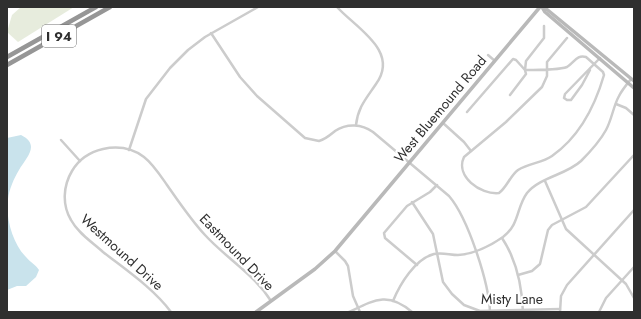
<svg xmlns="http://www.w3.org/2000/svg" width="641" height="319" font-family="Jost,sans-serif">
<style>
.green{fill:#e7ecdd}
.water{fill:#c9e3ec}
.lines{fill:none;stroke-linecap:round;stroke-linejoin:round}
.street{stroke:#ccc;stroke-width:2.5}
.secondary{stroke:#b9b9b9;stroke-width:3.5}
.highway{stroke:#969696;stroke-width:4.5}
.labels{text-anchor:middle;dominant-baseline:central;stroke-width:4;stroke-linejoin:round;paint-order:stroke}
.shield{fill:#fff;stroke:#6d6d6d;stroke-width:1}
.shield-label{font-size:13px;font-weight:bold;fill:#2f2f2f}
.street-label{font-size:14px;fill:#2f2f2f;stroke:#fff}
</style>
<rect width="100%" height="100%" fill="#fff"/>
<!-- green -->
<path class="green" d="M21,7H74L18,42L7,32L12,15Z"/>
<!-- water -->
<path class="water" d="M21,135C41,145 26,158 19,170C14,178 9,190 8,199C5,217 13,244 26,257C30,262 36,265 39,270L36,277L26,286H17L7,290V138Z"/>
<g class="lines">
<!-- street -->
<g class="street">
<path d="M337,7C356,28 400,51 376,84C366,99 358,107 356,125"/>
<path d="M544,26V38L526,61L525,70C535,70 559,70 567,67C574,63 577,54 586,57L603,72L604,75C595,106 579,137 552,156C542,163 529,163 518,170C510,176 507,187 499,193C480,195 455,176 464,157L506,122L542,87L547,76V62L567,38"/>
<path d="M211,33L240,77L257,96L305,138L319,141C326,139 329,136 335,131C347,123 362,124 373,132L449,196C468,218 489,283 490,312"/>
<path d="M488,55L495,61"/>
<path d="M590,70L582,85L571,100H567L564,98L565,94L600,58"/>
<path d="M616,104L626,108L634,115"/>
<path d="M467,112L513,59L516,60L525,70L526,74L510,95"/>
<path d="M443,123L464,142L471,151"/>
<path d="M61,140L80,161"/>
<path d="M129,150L146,99L170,68L188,50L205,37L258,7"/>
<path d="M545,181L566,229L626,284L634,298"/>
<path d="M412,202L433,234L443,282L452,294L464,305L480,311L560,309"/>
<path d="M502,238C516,259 522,287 523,312"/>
<path d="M335,251L345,261L348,266L353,296L360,312"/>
<path d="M417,265L385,238L384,233L407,206L430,192L437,185"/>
<path d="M518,275L532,271L540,264L548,230L552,225L586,207L634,155"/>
<path d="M393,301C400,284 415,259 434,254C442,252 450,255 458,255C474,254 490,246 503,237C520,224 516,208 527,193C540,177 566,175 581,161C590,152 600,141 606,130C612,119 613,107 619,96C622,90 627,84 631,79"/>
<path d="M171,312C153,288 126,270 103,252C92,242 78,233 71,220C62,205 63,186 72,171C79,159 90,152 103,149C117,146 132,148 144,157C153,164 160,175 167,185C179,202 191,220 205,235C226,258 254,274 271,301"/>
<path d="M349,312C374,300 388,291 412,312"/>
<path d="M560,312L561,296L567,285L634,210"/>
<path d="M599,312L606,298L634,267"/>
</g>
<!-- secondary -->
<g class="secondary">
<path d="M542,7L545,12L634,88"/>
<path d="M544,7L634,81"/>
<path d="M256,312L315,269L335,251L540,7"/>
</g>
<!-- highway -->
<g class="highway">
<path d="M7,57L96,7"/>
<path d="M7,65L110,7"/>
</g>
</g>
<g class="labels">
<!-- shield labels -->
<rect class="shield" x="42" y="25" width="34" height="22" rx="3"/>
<g class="shield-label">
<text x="59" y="36">I 94</text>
</g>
<!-- street labels -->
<g class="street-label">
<text transform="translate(440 109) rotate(-50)">West Bluemound Road</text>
<text transform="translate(122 252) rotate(42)">Westmound Drive</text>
<text transform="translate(237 252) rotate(46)">Eastmound Drive</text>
<text x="512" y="299">Misty Lane</text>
</g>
</g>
<!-- border -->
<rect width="641" height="319" fill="none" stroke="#2f2f2f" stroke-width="16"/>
</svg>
